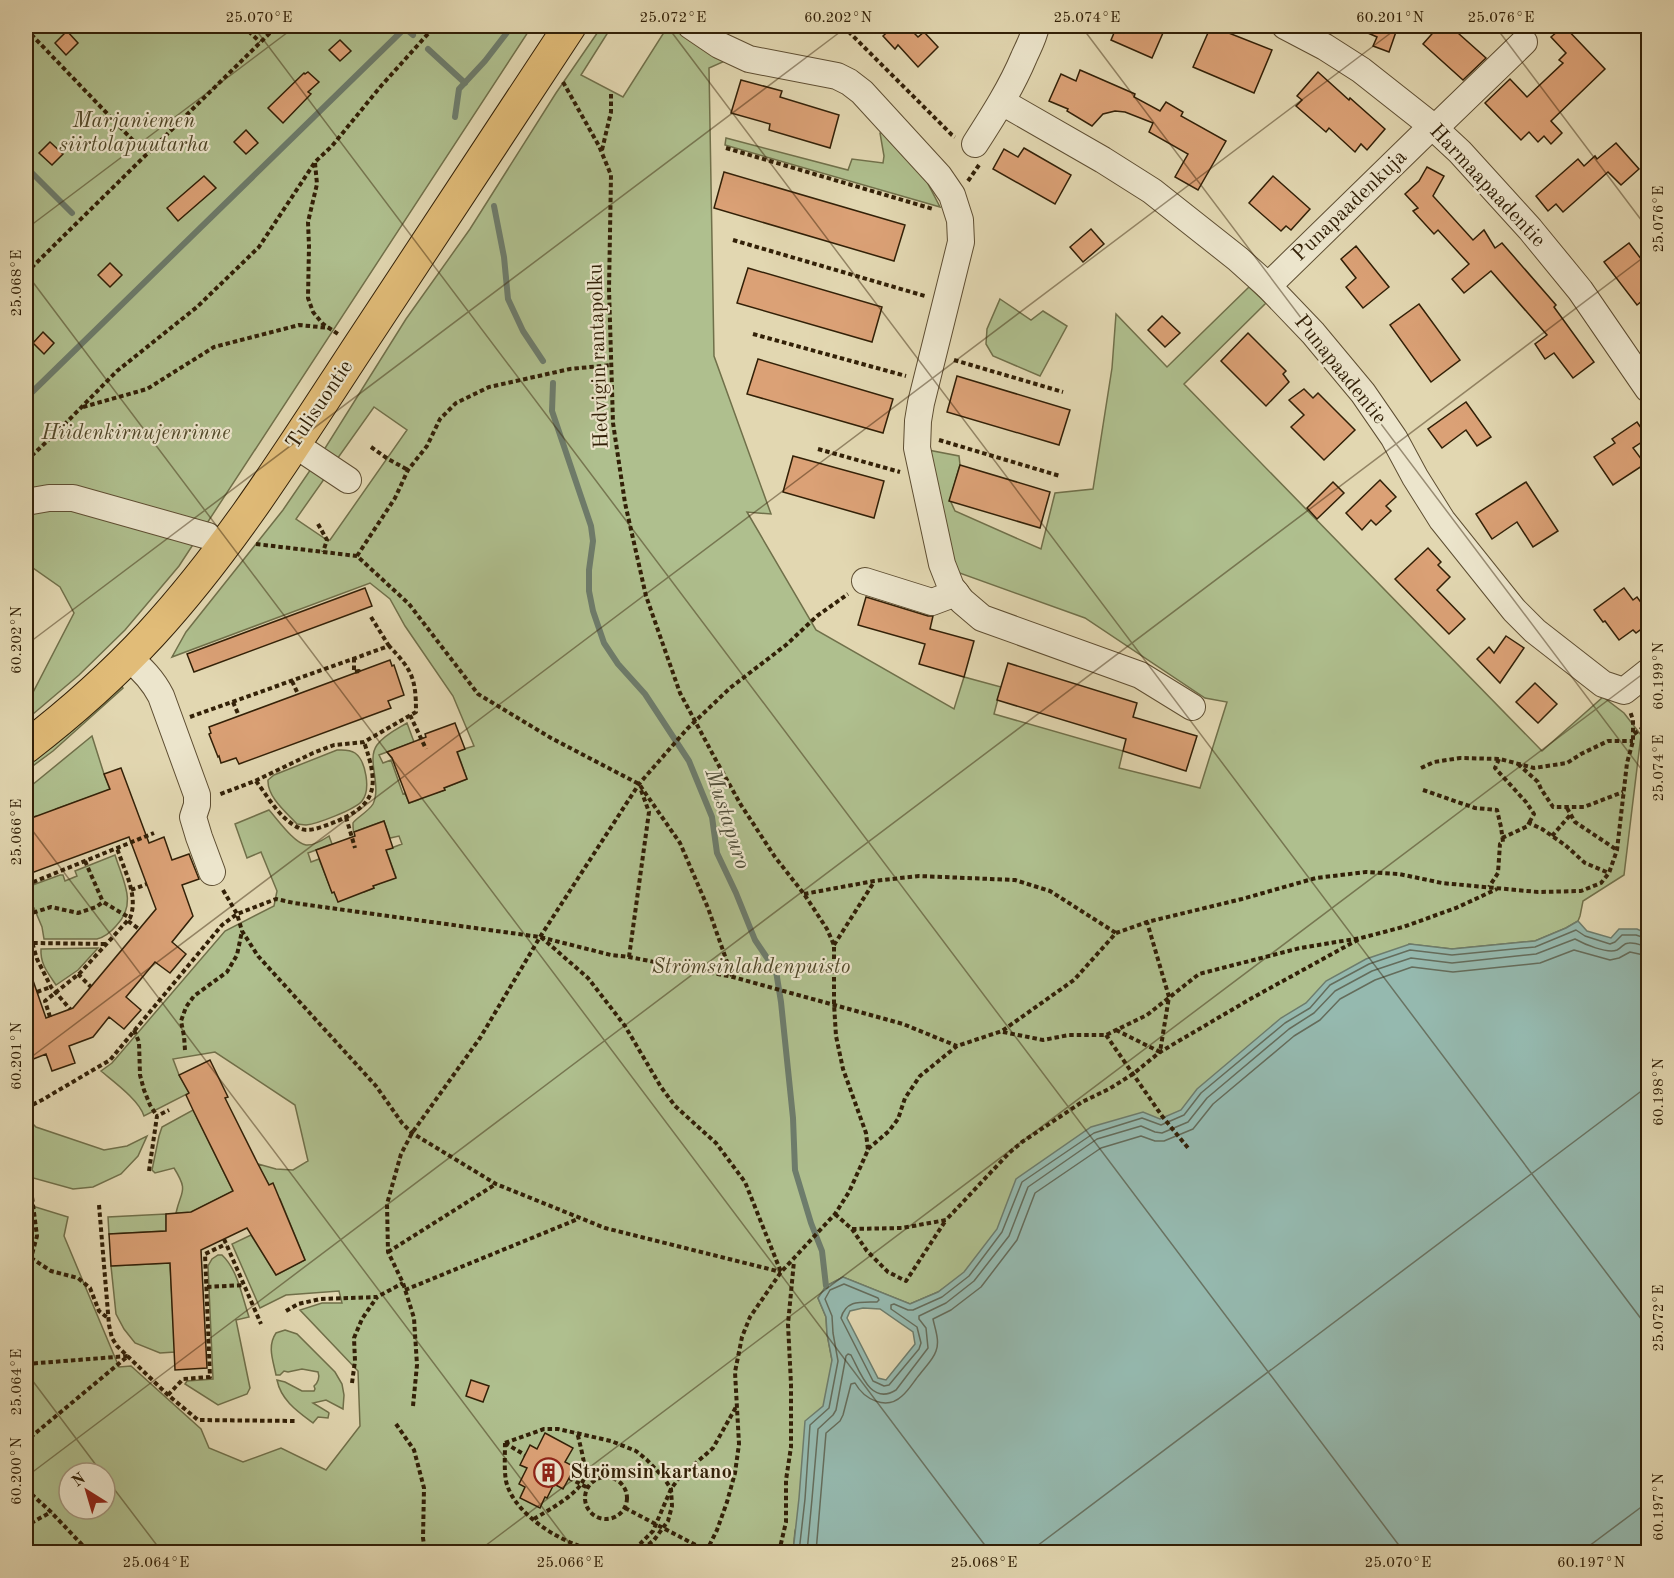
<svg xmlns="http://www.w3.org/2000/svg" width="1674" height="1578" font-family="'Old Standard TT',serif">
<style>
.green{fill:#afbf8e;stroke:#70704a;stroke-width:1.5;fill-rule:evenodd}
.water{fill:#95b9af;stroke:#6d7c6c;stroke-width:1.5;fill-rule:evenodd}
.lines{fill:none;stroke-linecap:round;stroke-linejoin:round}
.shore{stroke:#646c5b;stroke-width:1.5}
.stream{stroke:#6d7c6c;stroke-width:6}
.building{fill:#dba176;stroke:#322007;stroke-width:1.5}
.minor-casing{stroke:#5e4e32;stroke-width:28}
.major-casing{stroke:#322007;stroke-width:34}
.path{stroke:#322007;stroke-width:4;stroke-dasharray:4.5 3;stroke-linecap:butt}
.minor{stroke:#ece5cc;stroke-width:26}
.major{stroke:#e1bc78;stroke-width:32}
.ticks{fill:none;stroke:#322007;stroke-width:1.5;stroke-opacity:0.45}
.labels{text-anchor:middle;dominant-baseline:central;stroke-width:4.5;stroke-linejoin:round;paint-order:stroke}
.park-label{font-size:21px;font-style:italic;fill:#514829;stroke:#ece5cc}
.street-label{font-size:21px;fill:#322007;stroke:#ece5cc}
.poi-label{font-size:21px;font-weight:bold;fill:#322007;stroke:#ece5cc;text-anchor:start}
.water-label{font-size:22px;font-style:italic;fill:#504e39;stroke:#ece5cc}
.neatline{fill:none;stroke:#322007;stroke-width:2}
.ticks-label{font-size:15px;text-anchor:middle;fill:#322007}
</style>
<rect width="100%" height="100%" fill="#e2d7b1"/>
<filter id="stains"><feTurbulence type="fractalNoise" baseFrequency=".00333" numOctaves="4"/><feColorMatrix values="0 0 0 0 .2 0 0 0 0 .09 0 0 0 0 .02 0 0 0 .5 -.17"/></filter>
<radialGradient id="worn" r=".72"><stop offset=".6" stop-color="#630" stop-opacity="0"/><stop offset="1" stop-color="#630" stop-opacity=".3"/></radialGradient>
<!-- green -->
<g class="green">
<path d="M26,26H532L179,566L125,630L79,675L26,720V706L74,613L60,587L26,563Z"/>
<path d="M602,26H612L581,75L623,97L668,26L725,61L709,68L714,356L771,514L747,512L816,630L954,709L964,677L1001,687L994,714L1123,751L1119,768L1200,788L1227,702L1205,698L1085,618L954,571L928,450L959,456L960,465L950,500L955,511L1041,549L1055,493L1093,489L1112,368L1116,314L1167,367L1249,287L1266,303L1184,384L1542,751L1603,697L1624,713L1641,735L1624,875L1583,901L1580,916L1578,921L1566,928L1535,941L1452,949L1409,944L1410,970L938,1292L910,1304L843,1277L826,1286L818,1298L826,1317L827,1334L832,1360L825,1435L795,1531L793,1552H26V1204L68,1217L64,1236L119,1367L131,1366L201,1429L209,1448L243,1462L281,1448L326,1470L360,1426L358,1371L300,1310L322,1303H342L339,1291L286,1295L260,1308L232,1244L251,1235L276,1275L305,1260L280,1199H278L269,1185L258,1164L276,1169L293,1170L308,1161L295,1105L215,1052L173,1059L179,1075L189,1093L144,1116C139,1100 114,1082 101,1071L112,1063L225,931L274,906L277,891L261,852L247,858L235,824L269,810C278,820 294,843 306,845C314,846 323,840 329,836L332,844L308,853L311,862L319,859L332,892H364L374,888L373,886L396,877L386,850L402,844L399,836L390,838L384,821L354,832C353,831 353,824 353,823C355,819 369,811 373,804C382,785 366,760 377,745C384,735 397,729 407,723L414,742L379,755L383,763L391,760L403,794L405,793L409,803L418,800L415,790L436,793L445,790L444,788L467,779L457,751L474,746L453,696L405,626L390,599L370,583L172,657L186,632L283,510L313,466L327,475L296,519L327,540H330L407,430L374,407L335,462L322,453L406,319L470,229L556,93ZM69,1473H105V1509H69Z"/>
<path d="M886,132L925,178L940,207L725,145L726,138L848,170L852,159L883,163L884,156L880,133Z"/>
<path d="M1000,299L1031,320L1043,311L1067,326L1040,376L993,356L986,344L987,329Z"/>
<path d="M120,683L123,688L53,751L26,771V759Z"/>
<path d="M92,736L104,774L120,816L92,796L56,809L40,829L36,816L26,820V790Z"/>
<path d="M337,750C343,750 349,749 355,753C366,761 371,790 362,801C356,809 317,824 306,825C306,825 297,824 297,824C287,813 267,797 268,780L274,775Z"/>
<path d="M115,855C123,881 138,904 116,926C110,933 105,937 97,939H44L42,927L34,908L29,910L26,909V891L30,886L60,875H63L65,881L77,876L75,871Z"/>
<path d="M98,948L78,970L56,985C48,973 40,964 41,949Z"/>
<path d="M193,1110L233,1191L180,1218L179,1213H176C181,1190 189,1192 174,1168L155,1173L152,1170L159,1136L162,1127Z"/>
<path d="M26,1117L36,1127L104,1150L127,1146L147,1136L138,1156L121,1174L93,1187L73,1189L26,1176Z"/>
<path d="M166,1214V1231L109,1234L108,1217Z"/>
<path d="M218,1255H222C238,1270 242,1297 249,1317L236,1320L250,1388L247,1394L218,1405L185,1384L187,1381L213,1379L208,1266L212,1259Z"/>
<path d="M170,1263L175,1352L160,1353L135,1343L124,1329L116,1314L111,1266Z"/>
<path d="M285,1330L297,1334L335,1372L342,1384L344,1395L343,1409L326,1400L313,1403L328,1412L329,1413L328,1418L318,1417L313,1423C297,1411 281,1400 277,1380L285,1382L302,1391H314L315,1389L314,1386C318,1383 320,1377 318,1372L302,1369L288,1372L284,1371L280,1375H276C273,1360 267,1346 276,1333Z"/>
</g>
<!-- water -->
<path class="water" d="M1578,921L1587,931L1611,938L1619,929H1637L1648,934V1552H793L799,1498L805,1421L823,1406L832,1360L827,1334L826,1317L818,1298L826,1286L843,1277L910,1304L938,1292L964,1272L997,1229L1016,1179L1091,1127L1143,1112L1160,1119L1181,1110L1197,1089L1281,1018L1306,1003L1326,981L1366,959L1410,944L1452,949L1535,941L1566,928ZM863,1308L880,1309L913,1332L915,1344L886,1380L878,1378L847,1318L850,1311Z"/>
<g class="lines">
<!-- shore -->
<g class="shore">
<path d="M799,1552L805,1499L810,1425L829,1408L838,1361L833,1333L832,1316L825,1299L830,1290L844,1284L878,1298L879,1300L877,1302C860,1302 846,1300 841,1318L873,1381L884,1386L889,1385L919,1349L921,1343L917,1327L891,1309V1305L894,1304L908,1310H913L942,1297L969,1276L1002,1232L1022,1182L1094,1133L1142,1118L1161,1125L1184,1115L1201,1093L1285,1023L1310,1008L1330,985L1369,964L1410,950L1452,955L1535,947L1576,930L1585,936L1610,944L1615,942L1622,935H1636L1648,939"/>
<path d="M807,1552L812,1499L818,1429L833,1415L836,1410L846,1356L848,1354L851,1355C860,1372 871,1406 896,1390L928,1348L926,1328L919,1319V1316L946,1303L974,1281L1009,1236L1028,1187L1097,1139L1141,1126L1155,1132L1162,1133L1188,1122L1207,1098L1289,1029L1314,1013L1335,991L1372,971L1411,958L1452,963L1536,954L1575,939C1584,944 1607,954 1617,950C1623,947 1623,943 1629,943C1636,942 1642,946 1648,947"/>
<path d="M816,1552L826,1433L840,1421L843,1415L851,1384L855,1383C864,1399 886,1411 902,1396C909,1390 914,1381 920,1374C925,1367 933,1360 936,1351C940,1341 935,1329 933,1319L951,1310L981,1287L1017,1240L1035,1193L1101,1148L1141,1136L1155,1141H1164L1193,1129L1213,1104L1294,1036L1320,1020L1340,999L1375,980L1412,967L1453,972L1540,963L1574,950L1610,960L1619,958L1630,952L1648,956"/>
</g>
<!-- stream -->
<g class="stream">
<path d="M428,49L465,83"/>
<path d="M455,117L459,89L485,61L512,26"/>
<path d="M26,167L72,213"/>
<path d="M494,206L504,257L508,299L523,331L543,361"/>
<path d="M553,383L552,411L591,526L593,541L589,570V591L593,611L604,643L618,664L645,694L689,761L712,817L717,853L736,893L755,940L776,971L781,1002L793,1118L795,1170L811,1223L822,1251L826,1286"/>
<path d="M26,398L405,28L413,35"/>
</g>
</g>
<!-- building -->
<g class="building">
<path d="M894,26H907L918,37L924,32L938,47L918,67L898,45L895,49L883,36Z"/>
<path d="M1117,26H1166L1152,58L1111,40Z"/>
<path d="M1211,26L1272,50L1254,93L1193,67Z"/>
<path d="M1352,26H1398L1389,52L1373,46L1377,37Z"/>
<path d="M1439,26H1465L1458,33L1486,58L1463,80L1423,44Z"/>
<path d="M1564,26L1605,69L1551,121L1562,133L1551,144L1544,136L1538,142L1529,132L1521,140L1485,103L1510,79L1527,97L1563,63L1559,60L1566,53L1551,37Z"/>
<path d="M67,31L78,43L66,55L55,43Z"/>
<path d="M340,40L351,51L340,61L329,50Z"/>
<path d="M1080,70L1135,94L1134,97L1160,111L1166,102L1183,112L1181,116L1226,141L1198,190L1175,177L1188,154L1149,132L1153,123L1125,112L1115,111L1103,114L1092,126L1067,111L1068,109L1049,101L1061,74L1076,81Z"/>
<path d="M308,72L319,82L308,92L311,94L283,123L268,108L304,73L305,74Z"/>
<path d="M1318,72L1349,100L1350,98L1385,129L1367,150L1361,144L1355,152L1329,128L1326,132L1296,106L1302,100L1297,96Z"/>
<path d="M741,80L782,91L780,97L839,115L830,148L769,130L770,124L731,113Z"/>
<path d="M246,130L258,143L246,154L234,142Z"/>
<path d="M50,142L63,154L52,165L39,153Z"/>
<path d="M1616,143L1639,169L1621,185L1608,172L1563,212L1556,204L1548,211L1536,196L1578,159L1584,166L1595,156L1597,159Z"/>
<path d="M1024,148L1071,175L1055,204L993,169L1004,149L1018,157Z"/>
<path d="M1427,167L1444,176L1433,196L1473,240L1484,230L1495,248L1502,243L1556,305L1554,307L1594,362L1573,378L1554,353L1545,359L1535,344L1547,335L1491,271L1464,293L1452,279L1469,264L1438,230L1434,234L1413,211L1418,208L1405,194L1419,181Z"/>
<path d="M724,172L905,225L894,261L714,208Z"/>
<path d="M204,176L216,188L178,221L167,208Z"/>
<path d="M1273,176L1310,209L1291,230L1286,226L1281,231L1249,203Z"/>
<path d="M1091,229L1104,244L1083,262L1070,247Z"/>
<path d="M1629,243L1648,268V296L1637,305L1604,262Z"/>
<path d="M1356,246L1389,287L1363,308L1346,287L1356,278L1341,259Z"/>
<path d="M110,263L122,275L110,287L98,275Z"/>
<path d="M748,268L882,307L872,342L737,303Z"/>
<path d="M1419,304L1460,360L1431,382L1390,325Z"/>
<path d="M1162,316L1180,333L1165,347L1148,330Z"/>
<path d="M43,332L54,343L44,354L33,343Z"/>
<path d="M1248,333L1286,371L1283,374L1289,382L1266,406L1221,361Z"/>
<path d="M758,359L893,399L883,433L747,394Z"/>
<path d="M957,376L1070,410L1059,445L947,412Z"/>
<path d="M1304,389L1313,398L1318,393L1355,430L1324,460L1291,427L1304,415L1289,400Z"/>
<path d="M1466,402L1491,437L1477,446L1466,430L1442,448L1428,429Z"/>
<path d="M1637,422L1648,438L1633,448L1645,464L1613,485L1594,457L1615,443L1612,439Z"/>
<path d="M793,456L884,481L874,518L783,492Z"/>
<path d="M960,465L1050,492L1040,528L949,501Z"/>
<path d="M1380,480L1396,497L1386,506L1391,511L1376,525L1371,520L1362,530L1346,513Z"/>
<path d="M1333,482L1344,493L1317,519L1307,508Z"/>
<path d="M1526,482L1558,531L1533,547L1517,522L1492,539L1476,514Z"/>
<path d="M1428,548L1441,562L1438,565L1450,577L1437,590L1465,619L1449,634L1395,579Z"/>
<path d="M365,588L372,606L194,672L187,654Z"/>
<path d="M1624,588L1633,600L1637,597L1648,612V624L1636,633L1633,630L1619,640L1605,621L1603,622L1594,610Z"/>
<path d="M866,597L928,616H933L930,629L974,641L964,677L919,664L925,644L858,625Z"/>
<path d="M1506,636L1524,648L1500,683L1477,659L1489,647L1494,653Z"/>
<path d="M390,660L392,666L394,665L404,695L388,701L391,708L239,764L236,758L221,763L219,756L218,757L209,734L211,733L209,727Z"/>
<path d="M1008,663L1137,703L1133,717L1197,736L1186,771L1123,751L1126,739L997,700Z"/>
<path d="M1535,683L1557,704L1538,723L1516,702Z"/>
<path d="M455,723L465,749L457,752L467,779L444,788L445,790L409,803L392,758L387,752L426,737L425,734Z"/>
<path d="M121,768L149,843L164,837L172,860L189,854L199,879L182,885L193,916L172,942L186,954L170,973L155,962L126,997L141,1010L124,1029L109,1017L93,1037L69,1046L75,1063L52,1071L46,1054L26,1062V966H28L46,1018L73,1008L156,909L129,837L26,875V820L110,789L104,774Z"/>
<path d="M384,821L393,848L386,850L396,878L373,886L374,888L338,902L334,892L332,893L316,850L355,836L354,832Z"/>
<path d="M210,1060L228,1097L225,1098L258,1164L269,1185L273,1183L305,1260L276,1275L247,1228L201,1250L207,1368L175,1370L170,1263L111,1266L109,1234L166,1231V1214L191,1212L233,1191L193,1110L186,1095L189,1093L179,1075Z"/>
<path d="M471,1380L489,1386L483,1402L466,1396Z"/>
<path d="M545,1433L573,1448L565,1462L575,1467L563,1489L554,1484L547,1498L545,1497L540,1508L520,1498L525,1487L519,1484L527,1468L520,1465L530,1445L537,1449Z"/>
</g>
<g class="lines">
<defs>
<g id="minor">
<path d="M691,26L719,45L749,59L837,76L849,82L862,92L939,176L952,195L960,220L961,242L921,403L918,421L917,448L942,564L951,587L962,601L982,618L1140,675L1192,707"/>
<path d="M1285,26L1325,47L1361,70L1432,126L1460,152L1530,229L1580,290L1648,389"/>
<path d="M1002,102L1103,160L1152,191L1238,259L1268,286L1313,333L1363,393L1394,438L1415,477L1442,520L1514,610L1535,631L1603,684L1624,691L1648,672"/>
<path d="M1434,129L1524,42"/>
<path d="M975,144C993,116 1011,88 1024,57C1029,46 1034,37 1036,26"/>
<path d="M1268,286L1432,126"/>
<path d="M294,444L348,480"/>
<path d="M26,502L49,498H73L208,536"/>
<path d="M865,581L932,602L956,593"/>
<path d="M128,657C142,669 153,680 161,696L197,795V805L193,817L199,837L212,872"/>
</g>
<path id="major" d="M26,747C69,714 114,674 151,634C231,547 294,445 359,346C430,239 500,132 570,26"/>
</defs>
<!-- minor casing -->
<use href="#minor" class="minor-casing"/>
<!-- major casing -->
<use href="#major" class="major-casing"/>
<!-- path -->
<g class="path">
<path d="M243,26L260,42"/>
<path d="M843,26L952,135L955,137"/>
<path d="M26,29L146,154"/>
<path d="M563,82L599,146L611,175L609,289L613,423L625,503L646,596L680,693L718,764L741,805L775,857L804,894L827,929L834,945V1004L836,1036L843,1069L866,1133L868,1150L849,1192L835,1214L781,1272L750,1317L742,1337L735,1372L739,1444L735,1473L727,1502L717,1530L706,1552"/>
<path d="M726,148L933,209"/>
<path d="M602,150L611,112V91"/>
<path d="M315,163L317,184L308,222L309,246L308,298L313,312L323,324L338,334"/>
<path d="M968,181L979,165"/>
<path d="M733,240L925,296"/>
<path d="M26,273L277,26"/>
<path d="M753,334L906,376"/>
<path d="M954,360L1063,392"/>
<path d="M83,407L147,389L214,347L299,325L329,328"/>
<path d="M939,440L1060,476"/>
<path d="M371,447L388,459L408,470"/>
<path d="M818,449L900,472"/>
<path d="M26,461L57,432L117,371L197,307L259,247L315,162L332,146L381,86L435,26"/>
<path d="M318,524L327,540L323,552"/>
<path d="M256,544L357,556L409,604L478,694L551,738L639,784L680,843L708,908L732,976"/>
<path d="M357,556L395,498L408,470L427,446L440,419L456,403L489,387L570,369L611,365"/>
<path d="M371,617L389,646"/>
<path d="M354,658V672L359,671V672"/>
<path d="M292,681L298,694"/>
<path d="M233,702L239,716"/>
<path d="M410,715L426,749"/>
<path d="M190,717L389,646C412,670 416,678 416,712L364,742L334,745L313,753L255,781L218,795"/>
<path d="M1634,734L1648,724"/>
<path d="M1499,759L1495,768L1526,802L1534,814L1529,823"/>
<path d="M1518,764L1538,782L1541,789L1553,807H1584L1623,792"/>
<path d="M1421,768L1434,762L1460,758L1500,759L1534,768L1567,763L1581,754L1608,741H1633"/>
<path d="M256,781C268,797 280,819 299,828C308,833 321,827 330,824C377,806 380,788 364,742"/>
<path d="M1423,790L1475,808L1497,810L1501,827L1503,842L1500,844L1498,873L1489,887"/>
<path d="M1567,808L1575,822L1617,850"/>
<path d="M346,817L355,848"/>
<path d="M1552,836L1571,814"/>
<path d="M1502,838L1528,826L1529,823L1542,829L1565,845L1585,863L1609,873"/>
<path d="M85,861L103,902"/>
<path d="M26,885L154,833"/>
<path d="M131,890L147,884"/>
<path d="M223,890L237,914L242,931L258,956L376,1086L402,1123L412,1133L496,1184L605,1228L781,1272"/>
<path d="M804,894L874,881L919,876L1015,880L1050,891L1116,933"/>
<path d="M26,915L51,907L78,913L96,907L103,902L130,918"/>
<path d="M128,921L139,929"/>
<path d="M26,922L37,959L51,987L70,1009"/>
<path d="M541,937L588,978L625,1026L661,1087L675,1106L716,1143L745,1182L781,1272"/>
<path d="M26,945L33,943L108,944"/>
<path d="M834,945L874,882"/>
<path d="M629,957L649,812L641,790"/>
<path d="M78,974L91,987"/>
<path d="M37,992L51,987"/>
<path d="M50,1017L45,1001L80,973L130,918C139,896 124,870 117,848"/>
<path d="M134,1030L139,1042L140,1075L144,1090L150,1105L157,1116"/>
<path d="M1116,1030L1160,1052L1169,997L1147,922"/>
<path d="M1003,1032L1043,1040L1069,1035H1106L1147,1015L1199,974L1300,948L1361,938L1403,927L1456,908L1497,889"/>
<path d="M1106,1035L1162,1116L1188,1148"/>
<path d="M185,1050L184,1036L181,1021L186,1007L194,996L227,972L237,955L242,931"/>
<path d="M26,1108L42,1100L110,1060L222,925L237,914L276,899L294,903L540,937L611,955L629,957L733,977L903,1024L957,1046"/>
<path d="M868,1149L889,1131L898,1119L905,1098L920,1076L957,1046L1002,1031L1074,980L1116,933L1147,922L1242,899L1316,878L1366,872L1399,874L1442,883L1538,892L1581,891L1601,883L1609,873L1617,850L1627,763L1633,741V720L1630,711"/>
<path d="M149,1171L157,1116L169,1110"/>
<path d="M99,1205L109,1325L112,1338L117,1346L168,1395L198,1420L295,1421"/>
<path d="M835,1214L852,1229L867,1251L888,1272L906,1281L946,1220"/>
<path d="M852,1229L902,1228L946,1220L1009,1153L1022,1142L1082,1102L1109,1089L1133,1074L1160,1052L1252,998L1361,938"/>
<path d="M224,1239L261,1324"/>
<path d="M26,1252L31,1258L51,1271L78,1278L90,1288L99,1311L109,1319"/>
<path d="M388,1252L496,1184"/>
<path d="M26,1267L31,1258L37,1236L31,1189"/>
<path d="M207,1287L244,1285"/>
<path d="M405,1290L578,1219"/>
<path d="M286,1311L298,1304L320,1299L377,1297L403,1283"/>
<path d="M26,1364L128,1356L26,1441"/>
<path d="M352,1383L355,1361L354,1338L362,1319L377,1297"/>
<path d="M168,1395L183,1379L210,1377L205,1254L226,1244"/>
<path d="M413,1406L417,1365L414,1318L403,1283L388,1252L387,1204L401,1154L412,1133L480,1038L540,937L639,784L687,729L730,688L786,645L817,616L848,594"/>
<path d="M396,1424L414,1450L424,1488L423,1538L424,1545L430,1552"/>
<path d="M505,1443L544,1429H558L611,1441L636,1451L647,1460L664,1478L671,1489L672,1506L668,1521L654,1540L643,1549L630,1552"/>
<path d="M505,1443C505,1455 504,1469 506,1481C514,1517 570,1549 605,1552"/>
<path d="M505,1443L525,1455"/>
<circle cx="606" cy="1498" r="21"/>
<path d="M569,1478L588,1488"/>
<path d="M26,1489L51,1512L89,1552"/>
<path d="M625,1508L709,1552"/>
<path d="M534,1519C548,1510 584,1492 585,1474C586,1467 579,1440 577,1432"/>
<path d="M26,1529L33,1522L51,1512"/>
<path d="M26,1548L33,1552"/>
<path d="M627,1552L640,1544L653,1531L671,1489L679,1478L713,1448L736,1407"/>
<path d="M779,1552L786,1522V1480L791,1447V1384L788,1324L794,1261"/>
</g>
<!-- minor -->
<use href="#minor" class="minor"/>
<!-- major -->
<use href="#major" class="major"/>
</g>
<!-- ticks -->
<path class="ticks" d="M253,26L1404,1552M667,26L1648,1328M1081,26L1648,778M1495,26L1648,229M26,229L296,26M26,273L990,1552M26,645L848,26M26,822L576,1552M26,1061L1400,26M26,1372L102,1473M26,1477L1648,254M105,1477L162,1552M477,1552L1648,670M1029,1552L1648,1086M1581,1552L1648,1502"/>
<!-- icons -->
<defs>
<symbol id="building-ring" viewBox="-11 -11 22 22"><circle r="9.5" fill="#ece5cc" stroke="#8f2418" stroke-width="1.5"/><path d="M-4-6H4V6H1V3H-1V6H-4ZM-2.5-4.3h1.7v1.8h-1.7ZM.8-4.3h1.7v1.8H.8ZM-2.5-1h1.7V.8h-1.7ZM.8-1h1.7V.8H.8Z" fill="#8f2418"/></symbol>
</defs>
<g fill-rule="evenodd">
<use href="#building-ring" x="532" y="1456" width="33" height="33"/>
</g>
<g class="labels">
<!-- park labels -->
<g class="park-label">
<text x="134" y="121">Marjaniemen<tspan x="134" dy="24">siirtolapuutarha</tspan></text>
<text x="136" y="433">Hiidenkirnujenrinne</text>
<text x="751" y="967">Strömsinlahdenpuisto</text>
</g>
<!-- street labels -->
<g class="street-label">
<text transform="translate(1487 186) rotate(47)">Harmaapaadentie</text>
<text transform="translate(1350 206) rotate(-44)">Punapaadenkuja</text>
<text transform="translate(599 356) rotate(-92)">Hedvigin rantapolku</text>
<text transform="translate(1340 370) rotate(51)">Punapaadentie</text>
<text transform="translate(320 405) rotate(-56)">Tulisuontie</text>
</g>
<!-- poi labels -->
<g class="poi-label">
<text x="570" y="1472">Strömsin kartano</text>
</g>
<!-- water labels -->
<g class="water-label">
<text transform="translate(727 819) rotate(72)">Mustapuro</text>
</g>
</g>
<!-- margin -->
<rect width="1674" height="1578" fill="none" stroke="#e2d7b1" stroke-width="66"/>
<!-- north arrow -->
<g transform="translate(87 1491) rotate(323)"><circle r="28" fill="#ece5cc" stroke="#a2967d" stroke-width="1.5"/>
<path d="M0-4.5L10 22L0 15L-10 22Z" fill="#8f2418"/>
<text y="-9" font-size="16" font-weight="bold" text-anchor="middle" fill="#322007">N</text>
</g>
<rect x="33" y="33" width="1608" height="1512" class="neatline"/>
<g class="ticks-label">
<text x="259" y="22">25.070°E</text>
<text x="673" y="22">25.072°E</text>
<text x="838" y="22">60.202°N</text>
<text x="1087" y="22">25.074°E</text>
<text x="1390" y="22">60.201°N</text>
<text x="1501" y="22">25.076°E</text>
<text transform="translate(1658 219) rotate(-90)" y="5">25.076°E</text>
<text transform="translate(16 283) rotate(-90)" y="5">25.068°E</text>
<text transform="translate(16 640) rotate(-90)" y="5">60.202°N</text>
<text transform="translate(1658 676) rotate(-90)" y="5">60.199°N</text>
<text transform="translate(1658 768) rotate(-90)" y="5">25.074°E</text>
<text transform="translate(16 832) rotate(-90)" y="5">25.066°E</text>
<text transform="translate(16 1056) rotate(-90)" y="5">60.201°N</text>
<text transform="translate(1658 1092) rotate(-90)" y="5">60.198°N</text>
<text transform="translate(1658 1318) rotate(-90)" y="5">25.072°E</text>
<text transform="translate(16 1382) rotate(-90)" y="5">25.064°E</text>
<text transform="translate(16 1471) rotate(-90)" y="5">60.200°N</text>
<text transform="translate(1658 1507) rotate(-90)" y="5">60.197°N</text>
<text x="156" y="1567">25.064°E</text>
<text x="570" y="1567">25.066°E</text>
<text x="984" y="1567">25.068°E</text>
<text x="1398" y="1567">25.070°E</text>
<text x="1591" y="1567">60.197°N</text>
</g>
<rect width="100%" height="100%" filter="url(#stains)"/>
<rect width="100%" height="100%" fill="url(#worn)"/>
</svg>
